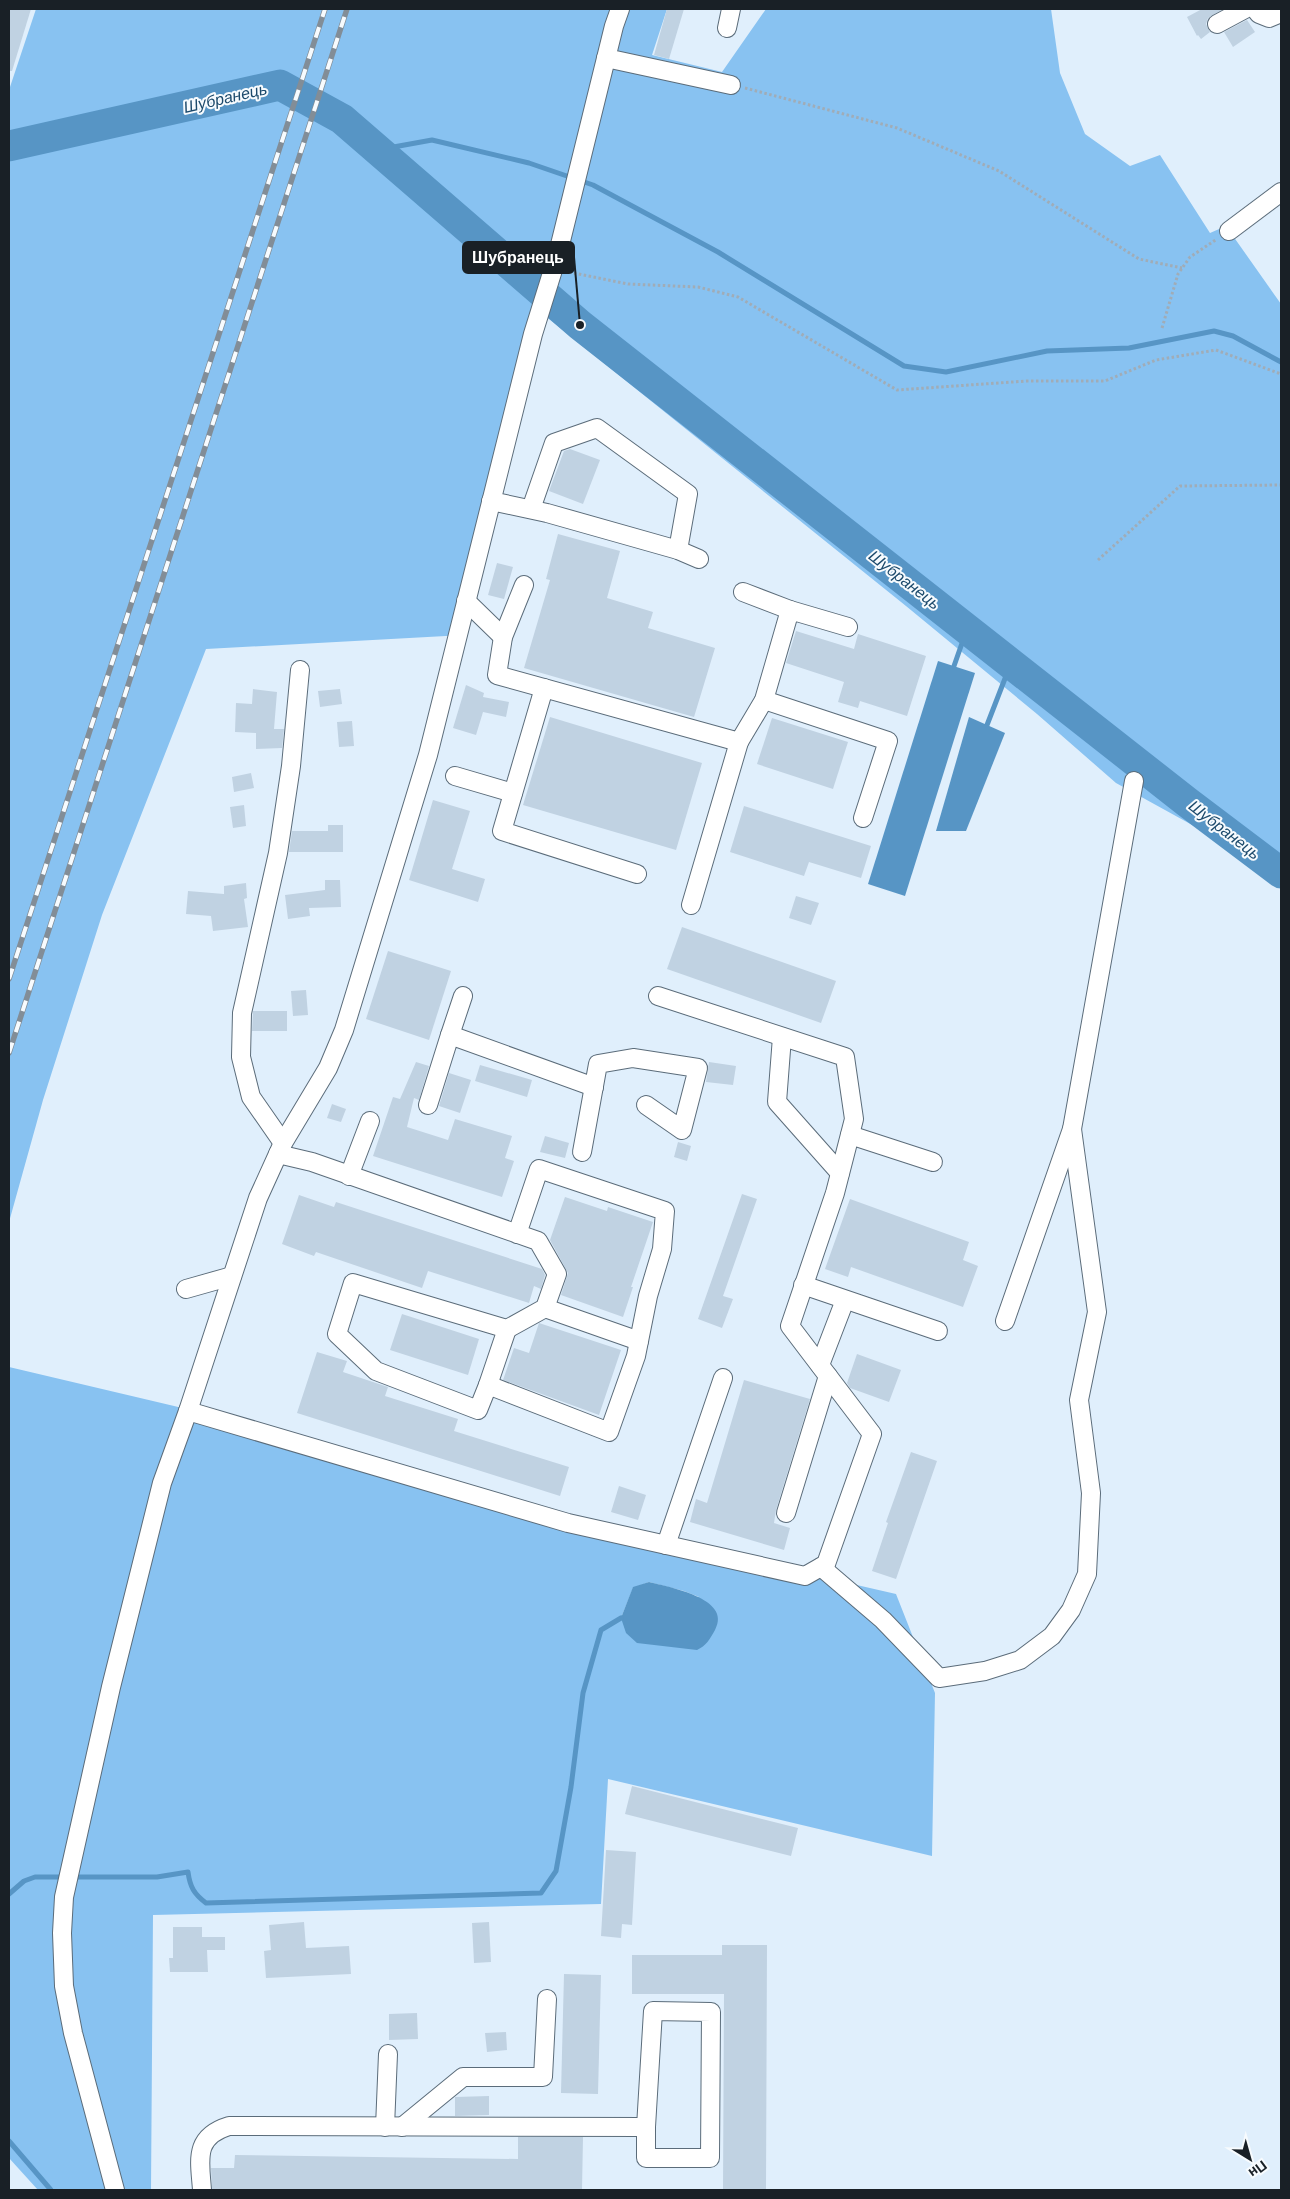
<svg xmlns="http://www.w3.org/2000/svg" width="1290" height="2199" font-family="Barlow,sans-serif">
<style>
.green{fill:#88c2f1;fill-rule:evenodd}
.water{fill:#5795c5}
.lines{fill:none;stroke-linecap:round;stroke-linejoin:round}
.stream{stroke:#5795c5;stroke-width:5}
.river{stroke:#5795c5;stroke-width:31}
.building{fill:#c0d2e2}
.minor-casing{stroke:#5b6c7a;stroke-width:20}
.path{stroke:#a0acb7;stroke-width:3;stroke-dasharray:2.5 2.5;stroke-linecap:butt}
.minor{stroke:#fff;stroke-width:18}
.rail-casing{stroke:#828d97;stroke-width:5.5}
.rail{stroke:#f7fbfe;stroke-width:4;stroke-dasharray:11;stroke-linecap:butt}
.labels{text-anchor:middle;dominant-baseline:central;stroke-width:4;stroke-linejoin:round;paint-order:stroke}
.water-label{font-size:16px;font-style:italic;fill:#1c4a6c;stroke:#f7fbfe}
.leader{fill:none;stroke:#192026;stroke-width:2}
.callout-dot{fill:#192026;stroke:#f7fbfe;stroke-width:2}
.callout{fill:#192026;stroke:#192026;stroke-width:2}
.callout-label{font-size:16px;text-anchor:middle;font-weight:bold;fill:#fff}
</style>
<rect width="100%" height="100%" fill="#e0effc"/>
<!-- green -->
<g class="green">
<path d="M36,9H667L652,55L722,72L766,9H1051L1060,73L1085,134L1130,166L1160,155L1210,233L1226,226L1281,304V874L1116,783L1037,714L906,606L544,315L464,635L206,649L102,915L43,1100L9,1222V90Z"/>
<path d="M9,1367L191,1410L570,1519L896,1594L935,1693L932,1856L608,1779L601,1904L153,1915L151,2190H38L9,2158ZM649,1582L684,1591L699,1597L621,1618L633,1588Z"/>
</g>
<!-- water -->
<g class="water">
<path d="M938,661L975,673L905,896L868,884Z"/>
<path d="M969,717L1005,733L966,831H936Z"/>
<path d="M649,1582C668,1587 733,1598 715,1630C710,1639 706,1646 697,1650L637,1643L626,1633L621,1618L633,1587Z"/>
</g>
<g class="lines">
<!-- stream -->
<g class="stream">
<path d="M377,150L432,140L529,163L593,185L718,252L904,366L946,372L1047,351L1129,348L1214,331L1233,336L1281,362"/>
<path d="M954,666L967,629"/>
<path d="M987,725L1011,663"/>
<path d="M9,1894L24,1881L35,1877H157L188,1872C190,1887 194,1894 206,1903L541,1893L556,1871L571,1787L583,1693L601,1630L621,1618"/>
<path d="M9,2141L51,2190"/>
</g>
<!-- river -->
<path class="river" d="M9,146L280,85L342,119L580,325L1187,802L1281,873"/>
</g>
<!-- building -->
<g class="building">
<path d="M9,9H31L12,71H9Z"/>
<path d="M667,9H684L669,59L654,55Z"/>
<path d="M1202,9H1223L1208,18L1206,24L1210,32L1201,39L1198,35L1197,36L1187,17Z"/>
<path d="M1247,20L1255,32L1233,47L1224,32Z"/>
<path d="M570,449L600,460L583,504L549,491L564,451Z"/>
<path d="M558,534L620,551L607,598L653,612L648,628L715,648L694,717L524,668L550,580L546,579Z"/>
<path d="M497,563L513,567L504,599L488,595Z"/>
<path d="M796,631L854,649L858,634L926,656L907,716L860,701L858,708L838,702L844,682L786,663Z"/>
<path d="M466,685L484,693L483,697L509,702L506,717L483,712L476,735L453,728Z"/>
<path d="M253,689L277,692L274,729H284L282,748L256,749V733L235,732L236,703L252,704Z"/>
<path d="M340,689L342,704L320,707L318,691Z"/>
<path d="M550,717L702,763L676,850L523,805Z"/>
<path d="M772,718L848,742L833,789L757,764Z"/>
<path d="M352,721L354,746L339,747L337,722Z"/>
<path d="M251,773L254,788L234,792L232,777Z"/>
<path d="M433,800L470,811L452,869L485,879L478,902L409,880Z"/>
<path d="M244,805L246,826L233,828L230,807Z"/>
<path d="M744,806L871,846L861,878L809,862L804,876L730,852Z"/>
<path d="M328,825H343V852H289L292,831H328Z"/>
<path d="M325,880H340L341,907L309,908L310,916L288,919L285,895L325,890Z"/>
<path d="M246,883L247,898L244,899L248,927L213,931L211,916L186,914L188,891L224,894V886Z"/>
<path d="M796,896L819,903L811,925L789,918Z"/>
<path d="M682,927L836,981L821,1023L667,969Z"/>
<path d="M388,951L451,971L429,1040L366,1019Z"/>
<path d="M306,990L308,1015L293,1016L291,991Z"/>
<path d="M253,1011H287V1031H252Z"/>
<path d="M416,1062L429,1066L419,1100L414,1098L407,1127L448,1140L455,1119L512,1136L505,1158L514,1161L502,1197L373,1156L393,1097L400,1099Z"/>
<path d="M709,1062L736,1066L733,1085L706,1082Z"/>
<path d="M480,1065L532,1080L527,1097L475,1081Z"/>
<path d="M449,1073L471,1080L460,1113L439,1106Z"/>
<path d="M332,1104L346,1109L341,1122L327,1118Z"/>
<path d="M545,1136L569,1143L565,1158L540,1152Z"/>
<path d="M678,1142L691,1146L687,1161L674,1157Z"/>
<path d="M742,1194L757,1199L723,1296L733,1299L722,1328L698,1319Z"/>
<path d="M299,1195L334,1207L336,1202L542,1269L545,1275L541,1289L534,1286L529,1303L428,1271L422,1288L316,1252L314,1256L282,1244Z"/>
<path d="M565,1197L607,1211L608,1207L653,1222L631,1287H633L623,1317L561,1295L568,1273L550,1240Z"/>
<path d="M850,1199L969,1242L963,1260L978,1266L963,1307L851,1267L848,1277L825,1269Z"/>
<path d="M402,1314L479,1339L468,1375L390,1350Z"/>
<path d="M539,1323L621,1350L599,1415L503,1380L514,1348L529,1353Z"/>
<path d="M317,1352L347,1361L343,1372L388,1387L385,1396L458,1419L454,1431L569,1467L560,1496L297,1413Z"/>
<path d="M857,1354L901,1370L889,1402L850,1388L847,1383Z"/>
<path d="M744,1380L810,1399L776,1510L774,1523L790,1528L784,1550L690,1522L696,1499L707,1503Z"/>
<path d="M911,1452L937,1461L896,1579L872,1571L888,1523L886,1522Z"/>
<path d="M619,1486L646,1495L638,1520L611,1512Z"/>
<path d="M632,1786L798,1828L791,1856L625,1814Z"/>
<path d="M606,1850L636,1852L632,1925L622,1924L621,1938L601,1936Z"/>
<path d="M304,1922L306,1948L349,1946L351,1974L266,1978L264,1951L271,1950L269,1925Z"/>
<path d="M489,1922L491,1962L474,1963L472,1923Z"/>
<path d="M173,1927H202V1937H225V1950H207L208,1972H170L169,1958H173Z"/>
<path d="M722,1945H767L766,2190H723L724,1994H632V1955H722Z"/>
<path d="M564,1974L601,1975L598,2094L561,2093Z"/>
<path d="M417,2013L418,2039L389,2040V2014Z"/>
<path d="M506,2032L507,2050L487,2052L485,2033Z"/>
<path d="M489,2096V2115L455,2116V2097Z"/>
<path d="M518,2137H583L582,2190H212L211,2168H234L235,2155L518,2159Z"/>
</g>
<g class="lines">
<defs>
<g id="minor">
<path d="M1255,9L1259,14L1269,18L1281,13"/>
<path d="M1217,24L1245,9"/>
<path d="M727,28L731,9"/>
<path d="M606,58L731,85"/>
<path d="M1229,231L1281,192"/>
<path d="M491,501L547,513L678,550L699,559"/>
<path d="M531,509L554,443L597,428L688,494L678,550"/>
<path d="M524,585L503,637L497,675L739,742L764,700L790,610L848,627"/>
<path d="M743,592L790,610"/>
<path d="M466,601L503,637"/>
<path d="M544,688L502,831L637,874"/>
<path d="M764,700L888,741L863,818"/>
<path d="M455,776L513,793"/>
<path d="M691,905L739,742"/>
<path d="M450,1035L463,996"/>
<path d="M782,1037L777,1102L840,1173"/>
<path d="M428,1105L450,1035L594,1087"/>
<path d="M850,1135L933,1162"/>
<path d="M283,1143L251,1097L241,1057L242,1013L278,853L291,766L300,670"/>
<path d="M582,1152L598,1064L633,1058L698,1068L682,1130L646,1105"/>
<path d="M278,1154L312,1162L538,1241L557,1274L545,1308L507,1329L353,1283L337,1334L376,1371L478,1410L488,1385L609,1432L636,1356L648,1296L662,1249L665,1211L539,1169L517,1234"/>
<path d="M349,1176L370,1121"/>
<path d="M803,1285L938,1331"/>
<path d="M186,1289L232,1276"/>
<path d="M545,1308L639,1341"/>
<path d="M1005,1321L1072,1129L1134,781"/>
<path d="M820,1365L845,1300"/>
<path d="M488,1385L507,1329"/>
<path d="M188,1411L568,1523L805,1576L826,1564L872,1434L790,1326L835,1193L854,1119L845,1057L658,996"/>
<path d="M786,1513L828,1376"/>
<path d="M666,1545L723,1378"/>
<path d="M821,1567L883,1620L939,1678L985,1671L1020,1660L1052,1636L1071,1610L1087,1574L1091,1493L1079,1400L1097,1312L1072,1129"/>
<path d="M653,2011L711,2012L710,2158H646V2127Z"/>
<path d="M385,2127L388,2054"/>
<path d="M402,2127L463,2077H543L547,1999"/>
<path d="M115,2190L73,2033L64,1986L62,1933L64,1897L111,1687L162,1483L188,1411L258,1198L283,1143L328,1068L344,1030L428,755L533,334L557,257L614,26L620,9"/>
<path d="M202,2190C200,2161 193,2137 229,2126L646,2127"/>
</g>
</defs>
<!-- minor casing -->
<use href="#minor" class="minor-casing"/>
<!-- path -->
<g class="path">
<path d="M745,88L897,128L999,171L1139,259L1182,268"/>
<path d="M569,272L628,284L698,287L738,297L897,390L1027,381H1105L1156,360L1216,350L1281,374"/>
<path d="M1162,328L1178,274L1190,257L1217,239"/>
<path d="M1098,560L1180,486L1281,485"/>
</g>
<!-- minor -->
<use href="#minor" class="minor"/>
<defs>
<g id="rail">
<path d="M9,979L325,9"/>
<path d="M9,1053L347,9"/>
</g>
</defs>
<!-- rail casing -->
<use href="#rail" class="rail-casing"/>
<!-- rail -->
<use href="#rail" class="rail"/>
</g>
<g class="labels">
<!-- water labels -->
<g class="water-label">
<text transform="translate(225 97) rotate(-13)">Шубранець</text>
<text transform="translate(905 579) rotate(38)">Шубранець</text>
<text transform="translate(1225 829) rotate(38)">Шубранець</text>
</g>
</g>
<!-- callouts -->
<path class="leader" d="M580 325L574 257"/>
<circle class="callout-dot" cx="580" cy="325" r="5"/>
<rect class="callout" x="463" y="242" width="111" height="31" rx="5"/>
<g class="callout-label">
<text x="518" y="263">Шубранець</text>
</g>
<!-- border -->
<rect width="1290" height="2199" fill="none" stroke="#192026" stroke-width="20"/>
<!-- north arrow -->
<g transform="translate(1250 2159) rotate(143)" stroke="#f7fbfe" stroke-width="4" paint-order="stroke">
<path d="M0-4L9 19L0 12L-9 19Z" fill="#192026"/>
<text y="-8" font-size="14" font-weight="bold" text-anchor="middle" fill="#192026">Пн</text>
</g>
</svg>
